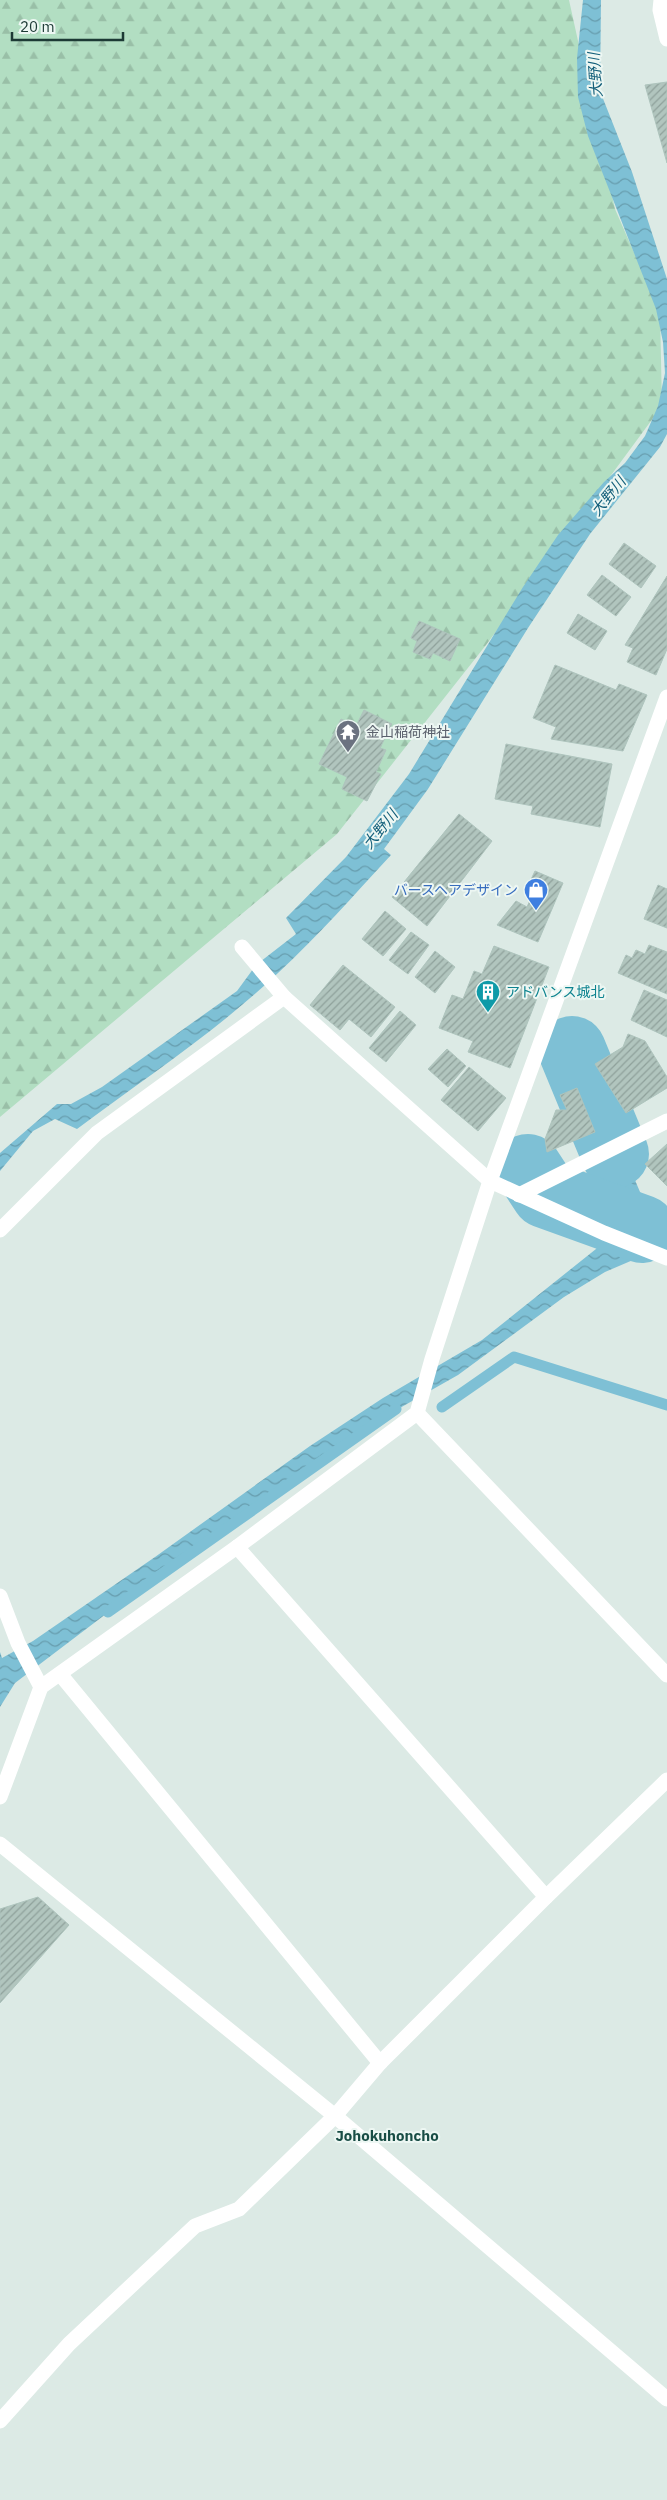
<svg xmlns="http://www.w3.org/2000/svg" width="667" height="2500" font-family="'IBM Plex Sans','Noto Sans JP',sans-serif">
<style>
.forest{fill:url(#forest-firs)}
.water{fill:url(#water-waves)}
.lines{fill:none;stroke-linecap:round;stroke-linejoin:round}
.stream{stroke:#7ec0d5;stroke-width:11}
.river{stroke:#7ec0d5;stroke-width:68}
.building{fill:url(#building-hatch);stroke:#aec4bd}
.minor{stroke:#fff;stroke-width:15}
.tertiary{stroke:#fff;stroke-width:15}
.labels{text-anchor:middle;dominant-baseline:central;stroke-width:4;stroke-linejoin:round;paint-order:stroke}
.worship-label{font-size:14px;fill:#5b616d;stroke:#edf7f3;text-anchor:start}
.shop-label{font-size:14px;fill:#366cbe;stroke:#edf7f3;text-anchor:end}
.culture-label{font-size:14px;fill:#0d838f;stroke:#edf7f3;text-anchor:start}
.water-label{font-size:15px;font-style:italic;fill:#135f7a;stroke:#edf7f3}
.neighbourhood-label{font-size:15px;font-weight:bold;fill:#184d45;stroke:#edf7f3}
</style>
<defs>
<pattern id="forest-firs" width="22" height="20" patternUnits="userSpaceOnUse" patternTransform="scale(1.25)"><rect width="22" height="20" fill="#b2dec2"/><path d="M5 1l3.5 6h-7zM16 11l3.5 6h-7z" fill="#99bfa7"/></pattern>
<pattern id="water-waves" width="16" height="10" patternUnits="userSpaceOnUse" patternTransform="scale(1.25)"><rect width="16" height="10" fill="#7ec0d5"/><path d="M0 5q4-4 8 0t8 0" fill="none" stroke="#679dae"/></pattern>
<pattern id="building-hatch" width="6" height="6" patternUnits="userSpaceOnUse" patternTransform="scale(1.25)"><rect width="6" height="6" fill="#b1c5be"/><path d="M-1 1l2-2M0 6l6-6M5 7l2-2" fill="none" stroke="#8fa19b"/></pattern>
</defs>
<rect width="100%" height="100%" fill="#dceae5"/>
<!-- forest -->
<path class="forest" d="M0,0H569L615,209L660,312L662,406L486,645L337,834L0,1117Z"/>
<!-- water -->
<g class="water">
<path d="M583,0H601L600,91L632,172L667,279V434L660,447L590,534L528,628L428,789L384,849L391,855C354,895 318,936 278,973C217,1031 145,1078 77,1129L55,1119L33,1131L0,1171V1153L57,1104H71L102,1087L237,991L256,965L296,934L286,918L346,857L409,774L523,587L558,535L604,482L625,463L645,436L658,406L665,373L663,342L656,309L588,136L578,97L577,58Z"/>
<path d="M584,1060L643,1199L636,1220L655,1227L633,1260L605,1272L564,1297L458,1375L361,1430L152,1579L15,1683L0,1707V1652L2,1658L33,1641L155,1557L310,1446L383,1398L482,1340L596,1249L621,1217L627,1197L613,1157L575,1071Z"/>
</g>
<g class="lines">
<!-- stream -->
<g class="stream">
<path d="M639,1232L642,1229L667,1238"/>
<path d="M442,1407L514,1357L667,1405"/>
<path d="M108,1612L396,1409"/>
</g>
<!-- river -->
<g class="river">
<path d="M572,1050L615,1154"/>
<path d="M528,1168L545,1194L642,1229"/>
</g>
</g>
<!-- building -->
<g class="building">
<path d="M667,82V163L645,85Z"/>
<path d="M624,543L656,566L641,588L609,564Z"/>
<path d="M602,575L631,597L616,616L587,595Z"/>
<path d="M667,576V649L656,675L627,662L633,648L625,645Z"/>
<path d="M578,614L607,631L595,650L567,633Z"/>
<path d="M419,621L460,639L450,661L433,653L430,659L413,652L417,641L411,638Z"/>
<path d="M555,665L616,690L619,684L647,695L623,751L551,739L556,727L533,718Z"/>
<path d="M364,710L392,724L380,748L386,750L376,772L381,774L367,801L342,789L347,777L319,764L341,719L356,726Z"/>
<path d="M506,744L612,764L600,827L531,814L533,806L495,799Z"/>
<path d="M459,814L492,841L427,926L392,897Z"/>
<path d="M535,871L563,883L538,942L497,925L516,901L527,907L534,891L527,888Z"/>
<path d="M658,885L667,889V928L644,919Z"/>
<path d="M385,911L406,929L383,956L362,939Z"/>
<path d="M411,932L429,945L408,974L389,960Z"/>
<path d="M649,945L667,952V994L618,973L626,955L632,958L636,950L645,954Z"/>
<path d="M494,946L549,967L510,1068L468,1052L473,1041L439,1028L452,995L463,999L474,971L482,974Z"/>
<path d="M435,951L455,967L435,993L415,977Z"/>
<path d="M343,965L395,1007L371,1037L349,1019L340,1030L310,1005Z"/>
<path d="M644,990L667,1000V1037L631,1020Z"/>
<path d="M400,1011L416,1025L386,1062L369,1048Z"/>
<path d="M628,1034L645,1041L667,1077V1088L626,1113L595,1064L623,1047Z"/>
<path d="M447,1049L466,1066L448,1087L428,1069Z"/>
<path d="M469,1067L506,1098L478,1131L441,1100Z"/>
<path d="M577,1088L595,1132L547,1152L545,1139L556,1110H567L560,1095Z"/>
<path d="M667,1144V1186L645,1164Z"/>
<path d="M38,1897L69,1925L0,2003V1909Z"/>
</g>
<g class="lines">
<!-- minor -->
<g class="minor">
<path d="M661,0L660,10L667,39"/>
<path d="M242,947L284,997L490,1181L604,1233L667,1258"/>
<path d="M519,1195L667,1121"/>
<path d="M0,1230L97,1133L284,997"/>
<path d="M417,1413L667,1675"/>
<path d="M237,1547L546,1897"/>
<path d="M0,1596L18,1643L41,1687"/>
<path d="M60,1674L380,2063"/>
<path d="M0,1797L41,1687L237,1547L417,1413L432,1359L490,1181"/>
<path d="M0,1844L335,2116L667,2399"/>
<path d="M0,2421L69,2344L195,2226L239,2209L335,2116L380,2063L546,1897L667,1780"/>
</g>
<!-- tertiary -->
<path class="tertiary" d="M490,1181L667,697"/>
</g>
<!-- icons -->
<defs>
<symbol id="temple-pin" viewBox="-11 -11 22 30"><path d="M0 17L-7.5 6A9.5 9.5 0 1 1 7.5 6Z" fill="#6b7280" stroke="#edf7f3"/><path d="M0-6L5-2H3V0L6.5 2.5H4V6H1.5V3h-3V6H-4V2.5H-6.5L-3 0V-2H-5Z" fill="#fff"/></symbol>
<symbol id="shop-pin" viewBox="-11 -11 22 30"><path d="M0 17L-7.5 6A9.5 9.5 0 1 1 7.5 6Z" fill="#3f7fe0" stroke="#edf7f3"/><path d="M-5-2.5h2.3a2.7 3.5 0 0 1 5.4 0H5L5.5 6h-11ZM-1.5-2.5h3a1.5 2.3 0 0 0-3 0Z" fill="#fff"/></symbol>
<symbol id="building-pin" viewBox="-11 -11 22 30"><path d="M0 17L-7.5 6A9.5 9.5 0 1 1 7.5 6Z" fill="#0f9aa8" stroke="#edf7f3"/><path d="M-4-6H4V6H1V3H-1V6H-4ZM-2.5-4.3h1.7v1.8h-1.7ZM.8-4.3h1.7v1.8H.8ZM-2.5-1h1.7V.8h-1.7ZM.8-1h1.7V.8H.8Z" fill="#fff"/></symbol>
</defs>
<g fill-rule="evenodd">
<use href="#temple-pin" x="334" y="718" width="28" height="38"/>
<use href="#shop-pin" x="522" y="876" width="28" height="38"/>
<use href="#building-pin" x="474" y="978" width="28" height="38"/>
</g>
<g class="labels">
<!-- worship labels -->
<g class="worship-label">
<text x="366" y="732">金山稲荷神社</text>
</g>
<!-- shop labels -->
<g class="shop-label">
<text x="518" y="890">バースヘアデザイン</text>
</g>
<!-- culture labels -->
<g class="culture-label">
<text x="506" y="992">アドバンス城北</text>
</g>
<!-- water labels -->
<g class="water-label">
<text transform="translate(595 75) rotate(-94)">大野川</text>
<text transform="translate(608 496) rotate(-51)">大野川</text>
<text transform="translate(380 829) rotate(-51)">大野川</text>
</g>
<!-- neighbourhood labels -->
<g class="neighbourhood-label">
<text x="387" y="2135">Johokuhoncho</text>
</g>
</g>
<!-- scale -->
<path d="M12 32v8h111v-8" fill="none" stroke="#1d3a35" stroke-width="2.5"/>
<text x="20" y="32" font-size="15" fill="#1d3a35" stroke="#edf7f3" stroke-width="4" paint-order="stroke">20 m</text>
</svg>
